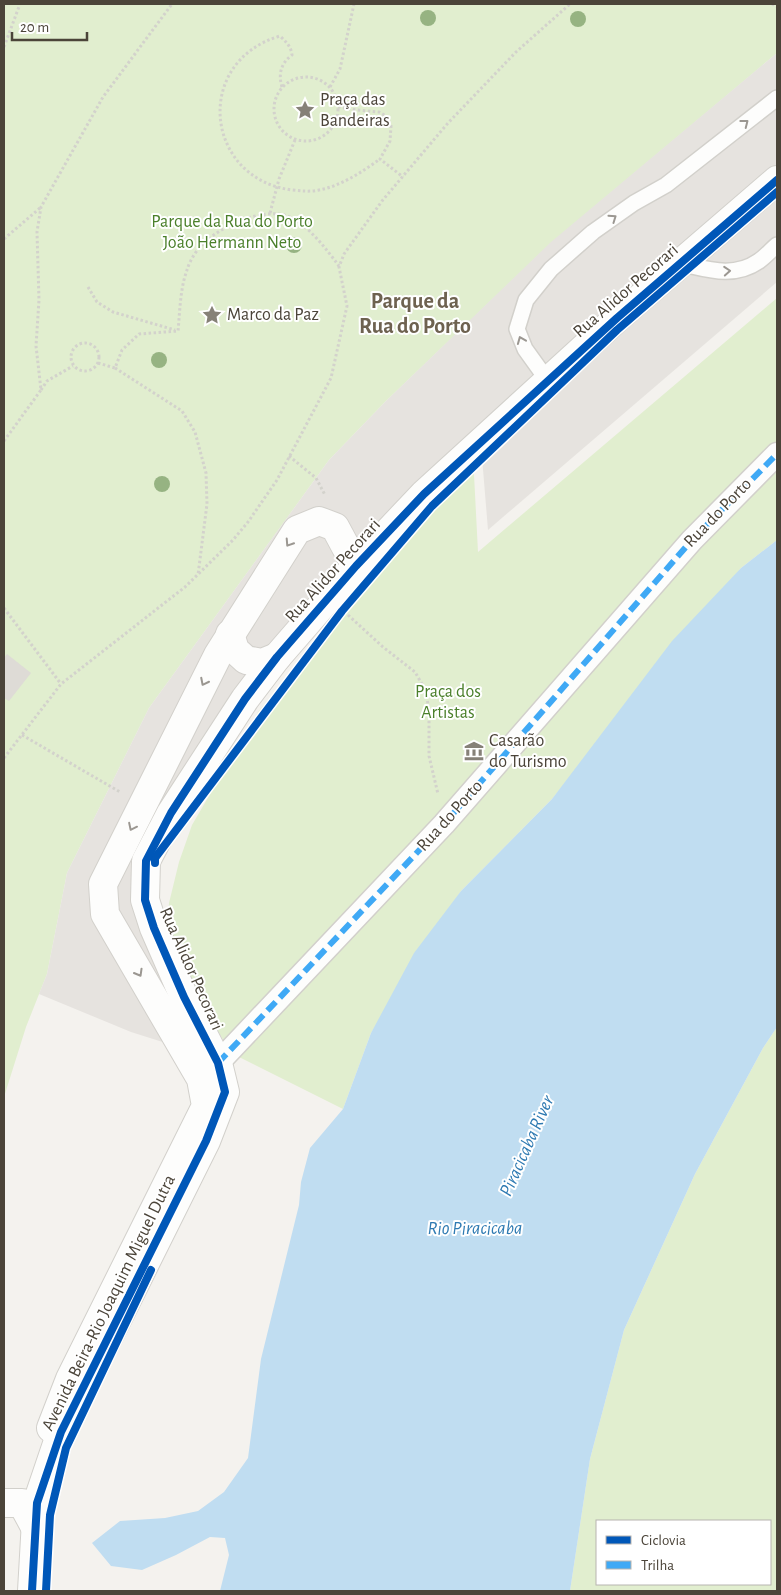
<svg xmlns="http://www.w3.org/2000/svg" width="781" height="1595" font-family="'Alegreya Sans',sans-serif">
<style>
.green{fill:#e1eecf;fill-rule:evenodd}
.parking{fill:#e6e3df}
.water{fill:#c0ddf1}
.building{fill:#dedbd6}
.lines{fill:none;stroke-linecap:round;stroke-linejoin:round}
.service-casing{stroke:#d2d0cb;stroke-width:18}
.pedestrian-casing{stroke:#d2d0cb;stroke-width:25}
.minor-casing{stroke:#d2d0cb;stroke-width:30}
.tertiary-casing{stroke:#d2d0cb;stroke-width:30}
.path{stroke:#d3d2cc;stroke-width:3;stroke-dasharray:2.5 2.5;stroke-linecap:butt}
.service{stroke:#fdfdfc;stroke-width:15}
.pedestrian{stroke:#fdfdfc;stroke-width:22}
.minor{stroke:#fdfdfc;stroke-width:28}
.tertiary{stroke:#fdfdfc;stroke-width:28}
.quiet{stroke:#3fa9f5;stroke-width:6;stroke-dasharray:12 6;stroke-linecap:butt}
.cycleway-casing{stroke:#fff;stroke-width:11}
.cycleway{stroke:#0057b8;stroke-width:8}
.tree{fill:#96b382}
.oneway{stroke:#9b9791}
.labels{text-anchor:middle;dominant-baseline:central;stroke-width:4;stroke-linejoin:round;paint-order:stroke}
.poi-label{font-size:18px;fill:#4b4439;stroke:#fff;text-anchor:start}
.park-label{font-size:18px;fill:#4a7f2a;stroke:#fff}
.street-label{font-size:18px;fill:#4b4439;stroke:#fff}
.water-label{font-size:19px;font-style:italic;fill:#2e7ab2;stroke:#fff}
.district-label{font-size:22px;font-weight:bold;fill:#6e6250;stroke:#fff}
</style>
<rect width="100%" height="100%" fill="#f4f2ee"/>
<!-- green -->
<g class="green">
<path d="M4,4H777V53L551,243L386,401L329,460L149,708L67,873L47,974L26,1027L4,1097Z"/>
<path d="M777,298V540L741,568L552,799L461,891L371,1033L343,1109L231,1053L195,993L168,927L169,903L179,862L192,825L258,712L307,651L473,455L478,552Z"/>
<path d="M777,1027V1591H570L590,1459L624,1330L695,1174L763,1048ZM597,1521H770V1584H597Z"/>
</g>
<!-- parking -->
<g class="parking">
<path d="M777,53V171L418,489L141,856L210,1057L131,1032L39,994L47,974L67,873L149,708L329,460L386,401L551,242Z"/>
<path d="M777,199V282L488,530L482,457L673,282Z"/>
</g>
<!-- water -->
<path class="water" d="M777,540V1027L763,1048L695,1174L624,1330L590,1459L570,1591H220L229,1555L225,1538L210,1537L176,1555L142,1570L111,1566L92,1543L120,1521L165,1518L198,1511L224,1492L248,1458L261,1359L299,1205L301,1182L310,1148L343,1109L371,1033L414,953L461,891L552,799L672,641L741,568Z"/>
<!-- building -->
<path class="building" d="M7,654L31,673L9,701L4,698V658Z"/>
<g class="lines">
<defs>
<g id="service">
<path d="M679,263C707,269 733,279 759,261C766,256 771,250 777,245"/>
<path d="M548,381L525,349L517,329L526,300L551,269L593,232L634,203L666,185L777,98"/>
</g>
<path id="pedestrian" d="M218,1063L444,824L692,540L777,454"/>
<path id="minor" d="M51,1428L70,1379L206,1106L201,1079L105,914L103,884L218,655L297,530L319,521L335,527L356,566"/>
<g id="tertiary">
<path d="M230,634L235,650L246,660L262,663L277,657"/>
<path d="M4,1503H22L35,1527"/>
<path d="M32,1591L37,1503L61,1432L206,1141L225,1092L218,1063L184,997L154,928L145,900L146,861L171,813L245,699L277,657L356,566L424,494L617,318L777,180"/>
</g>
</defs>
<!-- service casing -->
<use href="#service" class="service-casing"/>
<!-- pedestrian casing -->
<use href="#pedestrian" class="pedestrian-casing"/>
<!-- minor casing -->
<use href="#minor" class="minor-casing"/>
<!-- tertiary casing -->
<use href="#tertiary" class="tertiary-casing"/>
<!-- path -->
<g class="path">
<path d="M772,4L777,7"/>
<path d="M4,47L20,4"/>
<circle cx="306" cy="109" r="32"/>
<path d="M282,87C278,74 281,63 292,55C291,46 286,42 280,36C192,62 205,179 292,190C302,191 310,192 319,190C341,186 362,172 380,159"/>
<path d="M330,87L340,69L354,4"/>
<path d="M338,107L357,110L379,112L386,116L391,126L390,141L380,159L403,177"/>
<path d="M270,213L279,179L295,140"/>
<path d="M4,239L40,208"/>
<path d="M88,287L97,302L113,312L175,330"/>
<circle cx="85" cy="357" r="14"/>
<path d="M98,363L115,368L122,350L139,334L178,331C180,311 180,289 187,270C189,262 197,249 203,244C222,225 265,206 290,217C309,226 327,250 339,266"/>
<path d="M115,368L182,411L195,432L206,473L207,504L198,575"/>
<path d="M41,390L47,381L73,366"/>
<path d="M4,441L41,390L36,346L39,300L37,232L41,207L103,97L172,4"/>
<path d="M289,456L316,478L325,495"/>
<path d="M4,608L61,684"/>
<path d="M348,615L383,647L415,672L426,691L429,712V756L438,794"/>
<path d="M22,735L120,792"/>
<path d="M4,758L61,684L185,587L233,540L248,522L277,480L331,378L347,306L339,267L344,254L382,201L448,123L516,52L570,4"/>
</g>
<!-- service -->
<use href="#service" class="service"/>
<!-- pedestrian -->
<use href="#pedestrian" class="pedestrian"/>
<!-- minor -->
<use href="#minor" class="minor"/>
<!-- tertiary -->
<use href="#tertiary" class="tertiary"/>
<!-- quiet -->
<path class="quiet" d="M218,1063L444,824L692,540L777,454"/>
<defs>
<g id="cycleway">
<path d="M155,863V858L342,611L432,506L617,330L777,192"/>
<path d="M32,1591L37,1503L61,1432L206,1141L225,1092L218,1063L184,997L154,928L145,900L146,861L171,813L245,699L277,657L356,566L424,494L617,318L777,180"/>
<path d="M46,1591L50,1515L66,1448L151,1270"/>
</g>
</defs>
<!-- cycleway casing -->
<use href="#cycleway" class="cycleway-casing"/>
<!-- cycleway -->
<use href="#cycleway" class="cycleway"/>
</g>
<!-- trees -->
<g class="tree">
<circle cx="428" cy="18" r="8"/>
<circle cx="578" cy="19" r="8"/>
<circle cx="294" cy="245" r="8"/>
<circle cx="159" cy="360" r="8"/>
<circle cx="162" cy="484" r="8"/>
</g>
<!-- one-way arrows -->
<defs><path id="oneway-chevron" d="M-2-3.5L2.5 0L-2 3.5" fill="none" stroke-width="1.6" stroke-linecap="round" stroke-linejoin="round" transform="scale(1.25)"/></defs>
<g class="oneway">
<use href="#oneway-chevron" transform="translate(745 123) rotate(-38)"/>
<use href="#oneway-chevron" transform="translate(613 218) rotate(-35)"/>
<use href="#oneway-chevron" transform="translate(727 271) rotate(-4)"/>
<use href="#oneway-chevron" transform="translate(521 340) rotate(-112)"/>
<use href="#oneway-chevron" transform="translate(289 543) rotate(123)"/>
<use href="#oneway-chevron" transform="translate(204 682) rotate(117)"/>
<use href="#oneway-chevron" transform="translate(132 827) rotate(116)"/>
<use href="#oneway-chevron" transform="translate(139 973) rotate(60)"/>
</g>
<!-- icons -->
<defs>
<symbol id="sight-bare" viewBox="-9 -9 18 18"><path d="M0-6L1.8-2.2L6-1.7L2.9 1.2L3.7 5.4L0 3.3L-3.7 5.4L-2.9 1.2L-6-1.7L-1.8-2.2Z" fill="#868178" stroke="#fff" stroke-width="2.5" paint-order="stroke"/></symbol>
<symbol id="museum-bare" viewBox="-9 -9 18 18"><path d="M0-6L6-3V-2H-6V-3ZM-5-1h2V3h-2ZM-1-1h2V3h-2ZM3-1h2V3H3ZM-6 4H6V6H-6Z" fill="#868178" stroke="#fff" stroke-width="2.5" paint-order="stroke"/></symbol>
</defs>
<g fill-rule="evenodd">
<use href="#sight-bare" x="291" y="96" width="28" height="28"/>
<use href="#sight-bare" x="198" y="301" width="28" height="28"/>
<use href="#museum-bare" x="460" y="737" width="28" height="28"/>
</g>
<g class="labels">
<!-- poi labels -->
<g class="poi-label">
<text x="320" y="100">Praça das<tspan x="320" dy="21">Bandeiras</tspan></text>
<text x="227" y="315">Marco da Paz</text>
<text x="489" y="741">Casarão<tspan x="489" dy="21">do Turismo</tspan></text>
</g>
<!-- park labels -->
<g class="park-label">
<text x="232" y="222">Parque da Rua do Porto<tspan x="232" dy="21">João Hermann Neto</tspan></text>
<text x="448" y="692">Praça dos<tspan x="448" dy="21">Artistas</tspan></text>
</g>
<!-- street labels -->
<g class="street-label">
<text transform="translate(626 291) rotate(-41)">Rua Alidor Pecorari</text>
<text transform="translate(718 513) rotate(-46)">Rua do Porto</text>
<text transform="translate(333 571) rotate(-48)">Rua Alidor Pecorari</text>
<text transform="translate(450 816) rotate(-48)">Rua do Porto</text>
<text transform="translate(191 969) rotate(66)">Rua Alidor Pecorari</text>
<text transform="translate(109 1303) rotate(-64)">Avenida Beira-Rio Joaquim Miguel Dutra</text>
</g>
<!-- water labels -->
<g class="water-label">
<text transform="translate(527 1146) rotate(-66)">Piracicaba River</text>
<text x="475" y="1228">Rio Piracicaba</text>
</g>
<!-- district labels -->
<g class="district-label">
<text x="415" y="301">Parque da<tspan x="415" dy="25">Rua do Porto</tspan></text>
</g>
</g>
<!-- border -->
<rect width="781" height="1595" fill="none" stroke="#4b4439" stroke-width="10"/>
<!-- legend -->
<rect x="596" y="1520" width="175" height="65" fill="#ffffff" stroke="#b7b4b0"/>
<rect x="606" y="1536" width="25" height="8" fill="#0057b8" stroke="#b7b4b0"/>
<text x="641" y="1545" font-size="15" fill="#4b4439">Ciclovia</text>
<rect x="606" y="1561" width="25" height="8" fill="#3fa9f5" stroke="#b7b4b0"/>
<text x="641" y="1570" font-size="15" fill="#4b4439">Trilha</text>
<!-- scale -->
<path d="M12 32v8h75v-8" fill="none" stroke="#4b4439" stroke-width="2.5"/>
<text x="20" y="32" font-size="15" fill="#4b4439" stroke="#ffffff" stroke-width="4" paint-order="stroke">20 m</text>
</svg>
